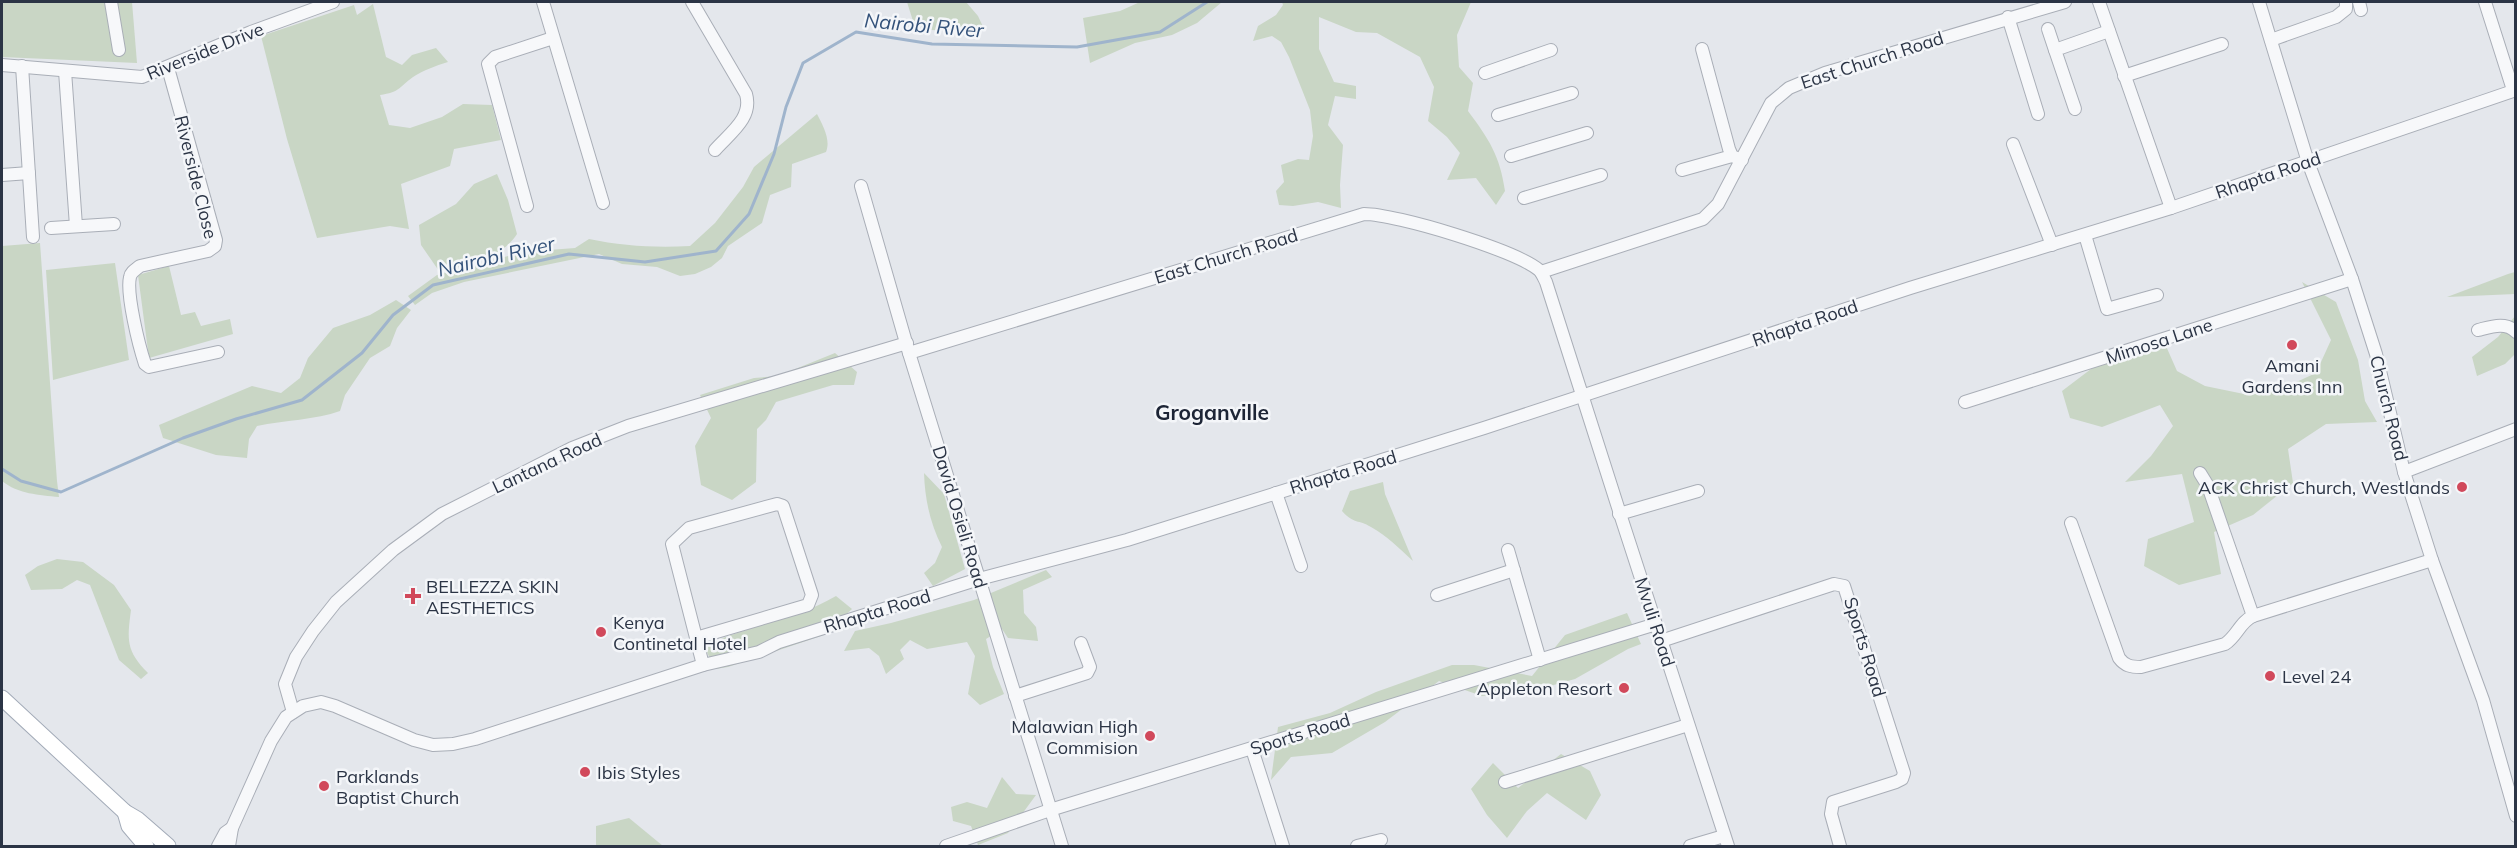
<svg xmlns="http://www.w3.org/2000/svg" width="2517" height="848" font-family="Mulish,sans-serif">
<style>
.green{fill:#c9d6c5}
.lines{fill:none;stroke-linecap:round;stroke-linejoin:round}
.stream{stroke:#9fb4cc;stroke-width:3}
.minor-casing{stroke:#a9aeb7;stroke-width:14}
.major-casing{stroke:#a3abb8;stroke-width:17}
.minor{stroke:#f7f8fa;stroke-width:12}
.major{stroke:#fff;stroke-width:15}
.poi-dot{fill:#d1495b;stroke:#f4f6f9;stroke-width:2}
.labels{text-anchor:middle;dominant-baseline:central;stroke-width:5;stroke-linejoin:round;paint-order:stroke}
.street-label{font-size:18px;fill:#2b3445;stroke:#f4f6f9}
.poi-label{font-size:18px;fill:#2b3445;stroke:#f4f6f9;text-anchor:start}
.water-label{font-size:20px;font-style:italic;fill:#34527a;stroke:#f4f6f9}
.quarter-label{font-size:21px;font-weight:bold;fill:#1d2536;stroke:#f4f6f9}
</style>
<rect width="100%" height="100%" fill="#e4e7ec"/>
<!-- green -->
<g class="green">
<path d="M2,2H132L137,63L2,57Z"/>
<path d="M907,2H966L978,16L985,31L927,30L913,21Z"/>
<path d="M1140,2H1222L1197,23L1172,35L1135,43L1090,63L1083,18L1120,11Z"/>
<path d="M1282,2H1471L1457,35L1459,67L1473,83L1468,111C1489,139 1500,156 1505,191L1496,205L1476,178L1447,180L1460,153L1447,137L1428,121L1434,87L1420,57L1377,33L1356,32L1319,17V49L1334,82L1356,86V99L1335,96L1328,125L1343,145L1340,185L1341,208L1318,202L1293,206L1279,205L1276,191L1284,182L1281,165L1298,159L1309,160L1313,136L1310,110L1289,57L1281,42L1272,36L1253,41L1258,26L1276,15L1283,5Z"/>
<path d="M373,4L386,57L402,65L412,55L436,48L448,62C435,66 424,70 413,77C398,88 400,92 380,95L389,125L410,128L442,117L463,104L492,105L501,140L454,149L450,166L401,184L409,229L390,226L317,238L287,139L261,36L354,5L357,15Z"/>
<path d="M817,114C823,126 831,139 826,152L792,164L791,187L770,195L762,223L728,246L722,258L711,267L695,274L680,276L657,267L622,264L599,254L464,282L432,293L415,305L408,296L437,275L523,252L575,248L589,239C622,246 656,248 690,246L715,223L743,187L754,167Z"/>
<path d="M497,174L508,200L517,234C500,260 468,264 439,271L421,245L419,225L456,204L474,184Z"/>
<path d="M40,243L57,481L59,497C39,495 18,494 2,481V246Z"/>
<path d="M115,263L129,360L53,380L46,270Z"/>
<path d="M169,266L181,315L195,312L201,326L230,319L233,334L149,358L138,275Z"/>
<path d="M2515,272V294L2447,297L2508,274Z"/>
<path d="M2302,282L2336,302L2358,360L2365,401L2377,422L2326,424L2288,449L2293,483L2253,515L2214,532L2221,574L2179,585L2144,566L2148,539L2194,522L2182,474L2125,482L2151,456L2173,426L2160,405L2102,427L2070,418L2062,391L2091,369L2162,337L2177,371L2205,386L2244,394L2277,391L2316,373L2331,340Z"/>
<path d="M396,300L411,310L397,328L390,346L370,358L345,395L340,411C316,420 284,420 257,426L249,439L247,458L216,455L163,438L159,425L252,386L281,393L300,378L308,358L333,328L370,315Z"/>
<path d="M2515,316V354L2505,364L2477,376L2472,357L2498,337Z"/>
<path d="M835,353L857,372L854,385H833L776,402L766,420L757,429L756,482L732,500L701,485L695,446L711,418L700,395L754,378L778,376Z"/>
<path d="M924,473L944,494L965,569L933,586L924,573L935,563L942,547C930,523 925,500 924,473Z"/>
<path d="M1383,482L1385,494L1413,561C1399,548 1387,536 1371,527C1358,519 1355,525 1342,511L1350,491Z"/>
<path d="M57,559L83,562L114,585L131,610C127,640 126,651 148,673L141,679L119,660L90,585L77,580L62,589L31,590L25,575L38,566Z"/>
<path d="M1046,570L1052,577L1023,590L1024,613L1036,627L1038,641L1008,638L1002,629L986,639L993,667L1004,694L980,705L968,694L975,656L967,642L927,649L910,640L900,650L904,659L886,674L879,656L869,648L844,651L855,631L891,623L974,600Z"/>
<path d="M836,596L852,609L824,635L728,667L715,669L704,646C747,626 795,620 836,596Z"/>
<path d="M1627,613L1641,644L1628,649L1575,679L1532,691L1482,696L1439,681L1385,722L1332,753L1291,757L1271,780L1278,727L1330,713L1376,692L1452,665H1474L1532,676L1565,635Z"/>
<path d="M1561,754L1590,771L1601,795L1586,820L1547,793L1527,811L1507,838L1487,815L1471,789L1493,763L1518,788Z"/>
<path d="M1002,777L1016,794L1036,795L1008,833L978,845L971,826L953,821L951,807L967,802L987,808Z"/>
<path d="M629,818L663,846H596V826Z"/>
</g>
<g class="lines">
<!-- stream -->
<path class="stream" d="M2,469L21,481L61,492L183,438L236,419L302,400L362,353L393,315L433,285L569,254L645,262L716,251L749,214L774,154L786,107L803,63L856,32L932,44L1077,47L1160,32L1207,2"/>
<defs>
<g id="minor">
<path d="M111,2L119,50"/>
<path d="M543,2L603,203"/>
<path d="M692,2L746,94C753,118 730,133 715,150"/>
<path d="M2099,2L2171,208"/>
<path d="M2259,2L2308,162L2352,279L2376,354L2404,472L2432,560L2483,700L2516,816"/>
<path d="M2359,2L2361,10"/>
<path d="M2485,2L2513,90"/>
<path d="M2008,17L2038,114"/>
<path d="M2048,29L2055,50"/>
<path d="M2271,40L2336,17L2346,9V2"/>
<path d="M1702,49L1729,149L1732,156L1742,160"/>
<path d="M2,65L142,77L251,32L333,2"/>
<path d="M22,66L33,237"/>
<path d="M168,68L216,240L215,246L208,251L140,266C135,270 131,272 130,277C126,294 139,346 145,364L149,367L218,352"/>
<path d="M65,71L76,226"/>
<path d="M1485,73L1551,50"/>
<path d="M2124,76L2222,44"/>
<path d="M2075,109L2055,50L2109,31"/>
<path d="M1498,115L1572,93"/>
<path d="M2013,144L2052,245"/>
<path d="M1511,156L1587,133"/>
<path d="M1682,170L1732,156"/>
<path d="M2,175L29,173"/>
<path d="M861,186L909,353L1062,846"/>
<path d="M1524,198L1601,175"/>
<path d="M527,206L488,64L495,57L553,38"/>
<path d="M51,228L114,224"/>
<path d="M2085,235L2107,309L2157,295"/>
<path d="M1541,272L1703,219L1718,204L1771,103L1789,88L1825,73L2065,2"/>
<path d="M2478,330C2490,327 2506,321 2516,332"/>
<path d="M909,353L1364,214C1396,214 1515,250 1539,270C1542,273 1544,278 1546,282C1606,470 1666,659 1728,846"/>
<path d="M1965,402L2352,279"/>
<path d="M2404,472L2516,429"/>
<path d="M1276,493L1301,566"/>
<path d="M1619,514L1698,491"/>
<path d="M2071,523L2119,658C2125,666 2131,667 2141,667L2225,644C2237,636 2240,622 2253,616L2208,486L2200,473"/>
<path d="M1508,550L1540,660"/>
<path d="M1437,595L1514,570"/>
<path d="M2253,616L2432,560"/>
<path d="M696,638L808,605L812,595L783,506L777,504L689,528L672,544L703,665"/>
<path d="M1661,641L1834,584L1844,586L1904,773L1902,779L1896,782L1833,802L1831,814L1840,846"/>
<path d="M1015,696L1087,673L1090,667L1081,643"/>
<path d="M293,712L285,684L296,657L313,631L336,602L393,550L442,514L572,448L628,426L907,343"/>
<path d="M1252,749L1283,846"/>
<path d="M1505,782L1688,725"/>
<path d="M218,846L225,833L232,828"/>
<path d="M229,846L232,828L271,741L286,717L303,706L321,702L335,706L414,740L433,745L453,744L475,739L703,665L759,652L779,642L979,579L1127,540L1484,428L1910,288L2171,208L2516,90"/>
<path d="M946,846L1050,810L1656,624"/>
<path d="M1357,846L1381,840"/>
<path d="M1690,846L1724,836"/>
</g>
<g id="major">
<path d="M2,698L125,812L137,819L168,846"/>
<path d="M125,812L129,826L146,846"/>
</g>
</defs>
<!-- minor casing -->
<use href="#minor" class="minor-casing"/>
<!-- major casing -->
<use href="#major" class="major-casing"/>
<!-- minor -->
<use href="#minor" class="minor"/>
<!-- major -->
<use href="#major" class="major"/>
</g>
<!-- markers -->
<g class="poi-dot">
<circle cx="2292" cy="345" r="6"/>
<circle cx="2462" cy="487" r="6"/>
<path d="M410 587h6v6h6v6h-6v6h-6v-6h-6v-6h6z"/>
<circle cx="601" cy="632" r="6"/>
<circle cx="2270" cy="676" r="6"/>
<circle cx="1624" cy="688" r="6"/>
<circle cx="1150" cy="736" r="6"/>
<circle cx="585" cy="772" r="6"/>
<circle cx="324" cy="786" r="6"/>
</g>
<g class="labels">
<!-- street labels -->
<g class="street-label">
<text transform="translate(205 51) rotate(-22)">Riverside Drive</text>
<text transform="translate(1872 60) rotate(-18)">East Church Road</text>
<text transform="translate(2268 175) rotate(-19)">Rhapta Road</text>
<text transform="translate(196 177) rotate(76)">Riverside Close</text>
<text transform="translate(1226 256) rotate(-17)">East Church Road</text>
<text transform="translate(1805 323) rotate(-19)">Rhapta Road</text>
<text transform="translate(2159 341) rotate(-18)">Mimosa Lane</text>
<text transform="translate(2389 408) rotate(76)">Church Road</text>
<text transform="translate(547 463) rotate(-25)">Lantana Road</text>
<text transform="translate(1343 472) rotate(-17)">Rhapta Road</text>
<text transform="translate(960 517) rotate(73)">David Osieli Road</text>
<text transform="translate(877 611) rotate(-17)">Rhapta Road</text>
<text transform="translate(1655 622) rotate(72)">Mvuli Road</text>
<text transform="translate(1865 647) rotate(73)">Sports Road</text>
<text transform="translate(1300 734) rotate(-17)">Sports Road</text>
</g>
<!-- poi labels -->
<g class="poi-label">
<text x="2292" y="365" text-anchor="middle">Amani<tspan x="2292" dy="21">Gardens Inn</tspan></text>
<text x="2450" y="487" text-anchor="end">ACK Christ Church, Westlands</text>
<text x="426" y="586">BELLEZZA SKIN<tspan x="426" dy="21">AESTHETICS</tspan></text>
<text x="613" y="622">Kenya<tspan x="613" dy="21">Continetal Hotel</tspan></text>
<text x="2282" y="676">Level 24</text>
<text x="1612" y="688" text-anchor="end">Appleton Resort</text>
<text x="1138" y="726" text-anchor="end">Malawian High<tspan x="1138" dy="21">Commision</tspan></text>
<text x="597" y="772">Ibis Styles</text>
<text x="336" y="776">Parklands<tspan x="336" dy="21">Baptist Church</tspan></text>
</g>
<!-- water labels -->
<g class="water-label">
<text transform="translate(924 25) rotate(5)">Nairobi River</text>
<text transform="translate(496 256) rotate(-13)">Nairobi River</text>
</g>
<!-- quarter labels -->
<g class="quarter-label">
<text x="1212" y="412">Groganville</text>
</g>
</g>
<!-- border -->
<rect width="2517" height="848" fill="none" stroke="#2b3445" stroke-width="6"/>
</svg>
